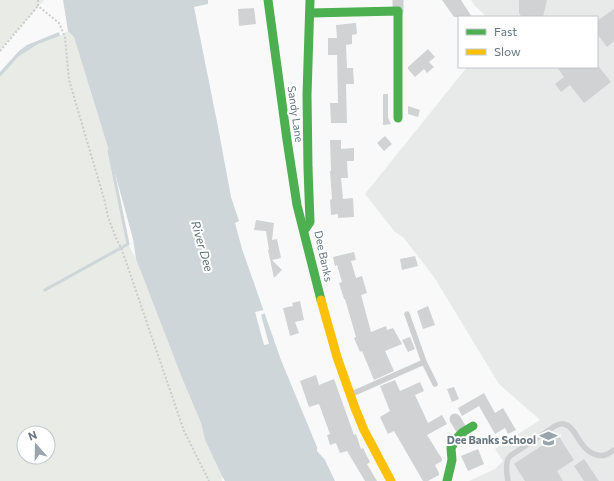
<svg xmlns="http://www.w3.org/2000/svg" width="614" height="481" font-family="Commissioner,sans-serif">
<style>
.built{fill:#e8e9e9}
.green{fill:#e8ebe6;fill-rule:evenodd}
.water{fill:#ced6d9}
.pier{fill:#f9f9f9}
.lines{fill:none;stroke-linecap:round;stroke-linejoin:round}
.stream{stroke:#ced6d9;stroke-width:3}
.building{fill:#d0d2d3}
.path{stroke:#cbcccd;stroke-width:2;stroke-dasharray:2 2;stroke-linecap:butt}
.lane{stroke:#cecfd0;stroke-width:5.5}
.street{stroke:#cecfd0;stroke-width:11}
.fast{stroke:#4caf50;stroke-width:9}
.slow{stroke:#ffc107;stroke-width:9}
.labels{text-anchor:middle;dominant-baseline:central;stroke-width:4;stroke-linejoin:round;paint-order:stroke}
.street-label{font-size:11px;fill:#657683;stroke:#fff}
.poi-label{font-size:11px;font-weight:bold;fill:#657683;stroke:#fff;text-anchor:end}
.water-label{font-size:12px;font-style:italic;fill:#60757c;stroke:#fff}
</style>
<rect width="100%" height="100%" fill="#f9f9f9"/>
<!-- built -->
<path class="built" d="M471,0H614V481H469L495,469L503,461L495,449L540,420L499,384L434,277L403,237L395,232L365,194L467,67H597V17H487L475,6Z"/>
<!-- green -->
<g class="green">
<path d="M0,0H44L0,50Z"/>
<path d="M68,31L74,37L109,151L128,244L136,259L182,378L201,423L205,440L222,476V481H0V77L18,57L38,44L60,36ZM24,433H48V457H24Z"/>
</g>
<!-- water -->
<g class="water">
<path d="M63,0H208V4L194,7L218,127L231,197L239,221L235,223L242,249L281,360L317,447V451L325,460L335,481H225L222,476L205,440L201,423L182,378L136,259L133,239L109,151L74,37L68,31Z"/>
<path d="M59,32L60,36L38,44L18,57L0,77V72L19,51L27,45Z"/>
</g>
<!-- pier -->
<path class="pier" d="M264,310L265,313L261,315L269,344L264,345L255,312Z"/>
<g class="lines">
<!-- stream -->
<path class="stream" d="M45,290L128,244L109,151"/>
</g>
<!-- building -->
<g class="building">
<path d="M442,0H461L472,17H454Z"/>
<path d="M519,0H547L543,17H522L519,13Z"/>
<path d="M254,8L256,24L239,26L238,9Z"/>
<path d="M614,9V41L607,47L597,34V21Z"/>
<path d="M356,23L357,34L352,35V44L346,45L347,68H353L354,84H346L347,123H331L330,103H338L337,55H328V38H337L336,25Z"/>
<path d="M428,49L435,57L429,62L434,67L427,73L424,69L415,77L408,69V67Z"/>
<path d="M557,67H599L611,82L584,103L570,85L561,92L555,84L564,77Z"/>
<path d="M383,94H388V118L391,124L383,125Z"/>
<path d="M408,106L420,110L418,117L408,114Z"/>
<path d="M385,136L392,144L384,151L377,143Z"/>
<path d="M330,140H341V149L354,148V161H347L348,178H341L343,199L353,198L354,217L338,218V214L331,215L330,200L332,199L330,171H331Z"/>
<path d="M256,220L274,223L272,240L277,239L281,258L272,260L282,270L274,278L268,250H269L266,231L254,230Z"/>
<path d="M354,252L356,260L351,261L356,278L362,276L367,293L361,295L371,332L386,326L387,330L393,328L402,344L385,351L394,371L374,380L362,351L360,352L354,338L356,337L345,299H344L339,283L342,282L337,265L335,266L333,257Z"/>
<path d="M415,256L418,266L402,270L400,259Z"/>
<path d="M300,301L304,320L295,322L299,333L290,336L283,308L293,306L292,303Z"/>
<path d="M428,306L435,325L423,329L417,311Z"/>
<path d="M410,337L415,349L408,352L402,340Z"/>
<path d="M316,375L319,385L334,379L354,435L356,434L361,449L363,448L370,462L367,464L377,481H365L347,451L340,453L336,443L330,445L327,435L330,434L319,404L309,407L300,381Z"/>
<path d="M395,380L400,391L420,382L424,391L415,395L428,423L442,415L447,424L427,435L442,459V461L435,465L439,473V475L428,481H423L394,431L388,434L380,417L390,411L380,386Z"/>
<path d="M454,387L459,399L452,402L447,389Z"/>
<path d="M484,393L495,413L503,408L516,430L508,434L505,428L495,434L479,406L462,416L458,408Z"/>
<path d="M558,435L574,460L557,471L563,481H525L514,464Z"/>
<path d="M478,449L484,464L468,471L461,456Z"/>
<path d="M584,459L599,481H584L574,466Z"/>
</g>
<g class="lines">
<!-- path -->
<g class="path">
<path d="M38,0V6L59,23L65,37L69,80L105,202L108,217L116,238L122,250L184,431L209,481"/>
<path d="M0,51L38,6"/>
</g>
<!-- lane -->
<g class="lane">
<path d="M424,362L435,384"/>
<path d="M352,394L424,362L407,314"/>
<path d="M508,481C507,475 505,465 508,459C508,458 512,454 513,454L555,426C557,425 561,423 564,424C577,427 579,451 597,455C604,457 608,454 614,450"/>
</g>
<!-- street -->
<g class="street">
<path d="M398,11V0"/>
<path d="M455,419L463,432"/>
</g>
<!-- fast -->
<g class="fast">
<path d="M268,0L287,140L297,205L321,300"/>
<path d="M310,13L398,11V118"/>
<path d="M306,228L310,222L308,168L307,95L310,0"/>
<path d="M447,481L452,460L451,448L457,438L463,432L473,426"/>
</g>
<!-- slow -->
<path class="slow" d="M321,300L337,357L355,408L364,430L391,481"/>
</g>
<!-- icons -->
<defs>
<symbol id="school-bare" viewBox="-9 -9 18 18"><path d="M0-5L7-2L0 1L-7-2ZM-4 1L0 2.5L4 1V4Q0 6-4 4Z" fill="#99a4ac" stroke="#fff" stroke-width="2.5" paint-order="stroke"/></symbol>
</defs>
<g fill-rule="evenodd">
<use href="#school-bare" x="536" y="426" width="25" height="25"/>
</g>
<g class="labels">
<!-- street labels -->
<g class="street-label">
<text transform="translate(296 114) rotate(82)">Sandy Lane</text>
<text transform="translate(324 256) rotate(78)">Dee Banks</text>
</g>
<!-- poi labels -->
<g class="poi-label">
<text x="536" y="439">Dee Banks School</text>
</g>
<!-- water labels -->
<g class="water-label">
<text transform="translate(203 246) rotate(74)">River Dee</text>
</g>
</g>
<!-- legend -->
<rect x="458" y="16" width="140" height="52" fill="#ffffff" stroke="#c1c8cd"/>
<rect x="466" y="29" width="20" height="6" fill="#4caf50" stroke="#c1c8cd"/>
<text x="494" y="36" font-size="12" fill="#657683">Fast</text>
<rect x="466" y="49" width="20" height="6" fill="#ffc107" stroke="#c1c8cd"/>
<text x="494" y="56" font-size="12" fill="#657683">Slow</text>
<!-- north arrow -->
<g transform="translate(36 445) rotate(340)"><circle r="19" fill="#ffffff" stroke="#c1c8cd"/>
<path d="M0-3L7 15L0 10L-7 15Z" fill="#99a4ac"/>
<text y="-6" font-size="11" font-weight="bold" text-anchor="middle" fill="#657683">N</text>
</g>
</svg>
